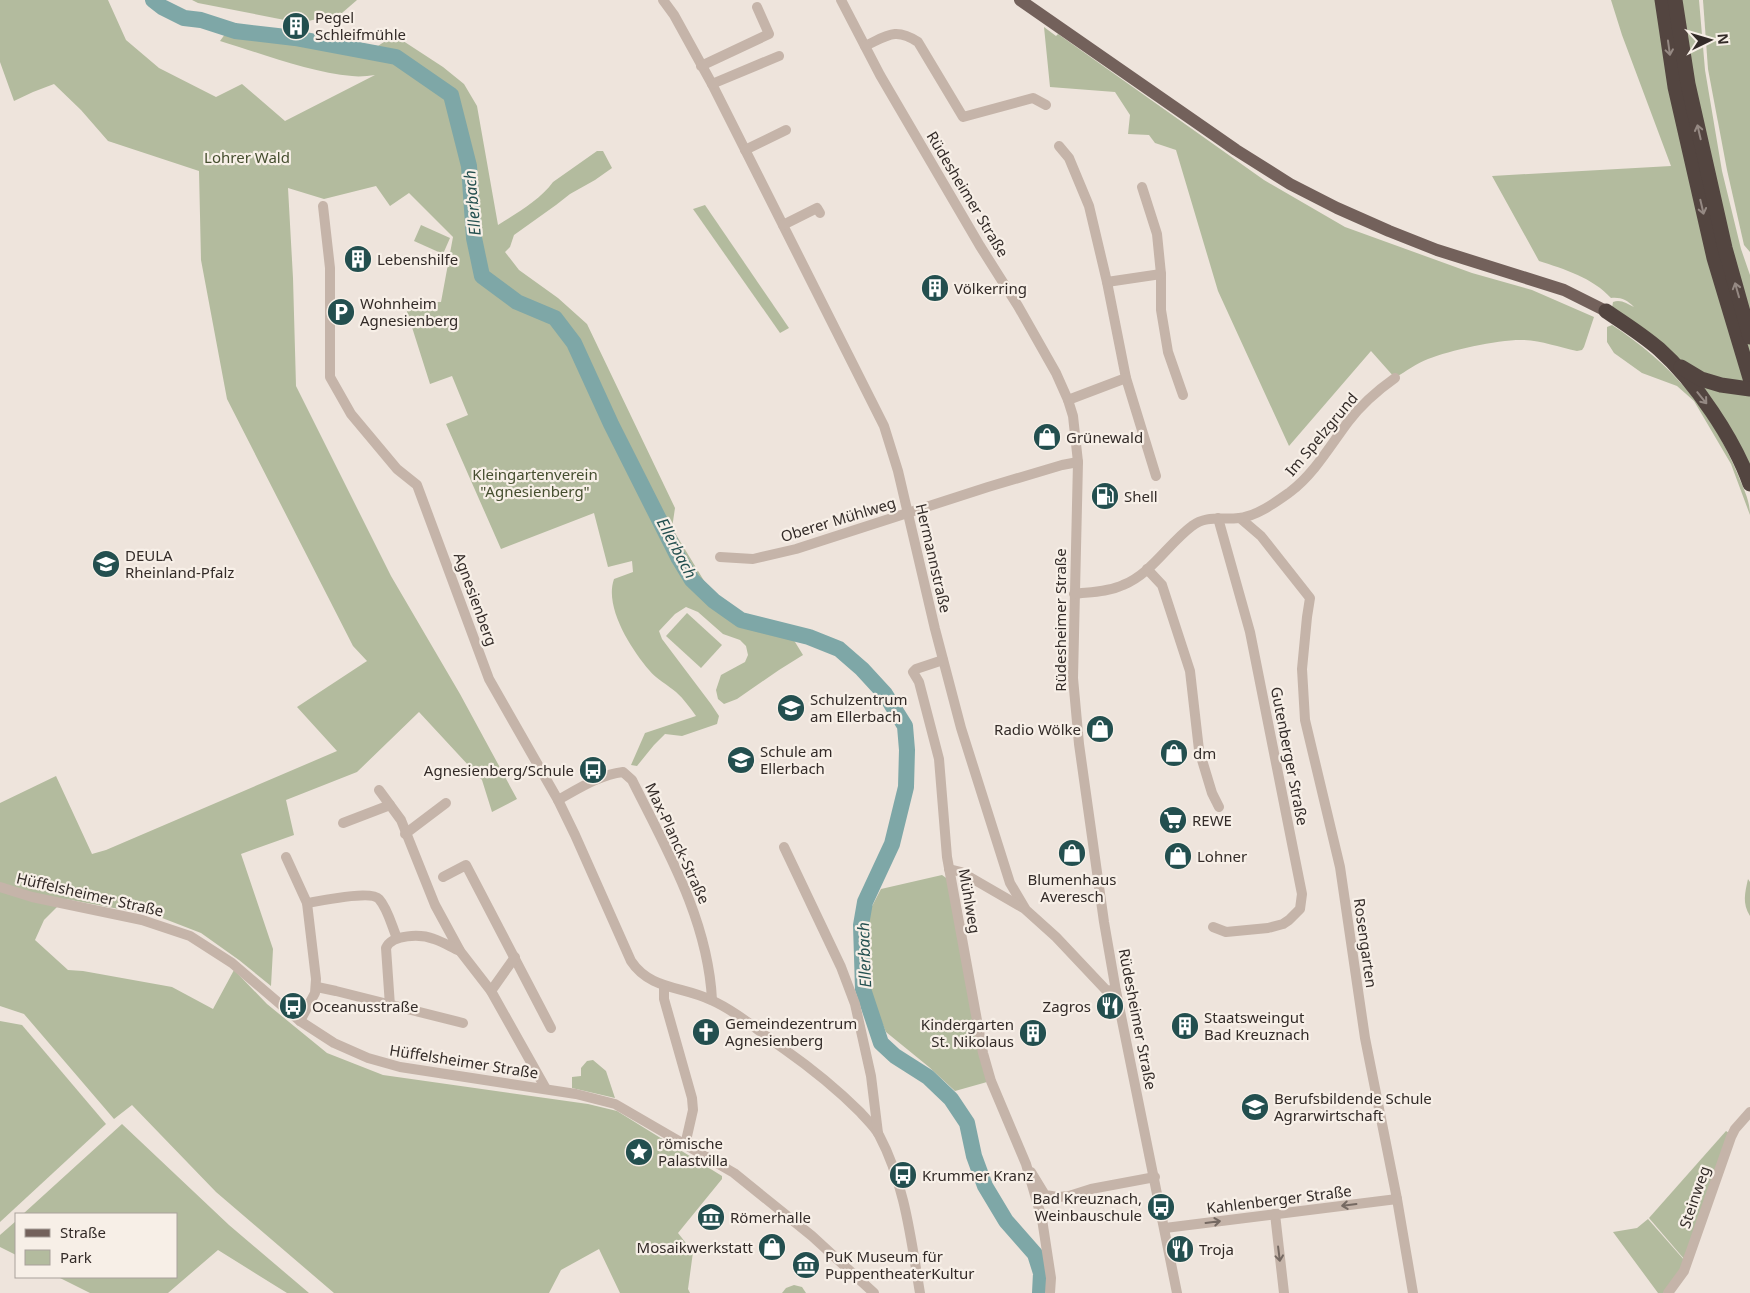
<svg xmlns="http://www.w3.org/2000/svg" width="1750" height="1293" font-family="'Noto Sans',sans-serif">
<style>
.green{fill:#b3bb9e}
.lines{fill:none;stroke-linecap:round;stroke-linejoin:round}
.river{stroke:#7ea7a7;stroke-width:16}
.minor{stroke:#c5b4a9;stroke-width:10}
.major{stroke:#73615b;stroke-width:12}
.highway{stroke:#534540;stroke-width:15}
.oneway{stroke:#958983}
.oneway2{stroke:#756962}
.labels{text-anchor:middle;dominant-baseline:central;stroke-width:4.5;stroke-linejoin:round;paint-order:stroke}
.poi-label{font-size:15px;fill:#332b28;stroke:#f7efe7;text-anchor:start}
.park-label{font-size:15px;fill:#454e2f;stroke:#f7efe7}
.street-label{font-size:15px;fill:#332b28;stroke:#f7efe7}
.water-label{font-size:16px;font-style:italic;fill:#234f4f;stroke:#f7efe7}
</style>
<rect width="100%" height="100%" fill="#eee4dc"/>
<!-- green -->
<g class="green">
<path d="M0,0H108L126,40L159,68L216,97L242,84L285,121L375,75C368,76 359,77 352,76C311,73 260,53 220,41L231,26C281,29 329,40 378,46L394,35L443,67L464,84L477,106L498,225C517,213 540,200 553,182L597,151H603L612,168L595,180L570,194L556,205L514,235L510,247L505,252L519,270L558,298L587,324L675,508L672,528L709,589L741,614L754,621L784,624L803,655L779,670L737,699L724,704L718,699L716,690L721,675L745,662L748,655L746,646L740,640L723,634L698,612L686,607L675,614L659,631L662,639L711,704L719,716L717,724L682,736L665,734L654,745L637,766L631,765L645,733L696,716C690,708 684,699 676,692C668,685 656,679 649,670C631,649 604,607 614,579L633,572L632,561L608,567L594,513L501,549L446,424L468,415L452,376L430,384L404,302H441L453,237L409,193L390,206L376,186L324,199L288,188L293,278L296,386L391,576L460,694L517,799L492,812L482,780L419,712L357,772L286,800L294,835L241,854L273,949L271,986L239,960L201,933L157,916L65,899L44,920L35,940L68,970L83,971L172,987L213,1009L234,970L267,1004L327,1053L383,1075L588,1104L617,1111L722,1176V1179L678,1233L693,1252L688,1289L690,1293H620L599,1249L561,1270L549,1293H334L216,1192L132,1105L114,1119L24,1014L0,1006V803L56,776L92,854L106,850L337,751L297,707L367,661L353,646L227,399L201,260L199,171L108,141L81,110L54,84L33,92L14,101L0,62Z"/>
<path d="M192,0H357L342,13L300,23L198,3Z"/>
<path d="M1611,0H1699L1705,70L1722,171L1741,249L1750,275V385L1693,372L1612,308L1613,302C1621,299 1627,304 1634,307C1627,300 1621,297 1611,298C1593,278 1564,269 1539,261L1492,176L1671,166L1622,35Z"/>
<path d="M1703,0H1750V252L1744,245L1727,170L1708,69Z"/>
<path d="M1044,27L1056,36L1058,34L1264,180L1345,227L1472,273L1532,290L1594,317L1584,347L1582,350L1577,351C1559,347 1542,341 1524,340C1500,339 1451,350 1428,359C1417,363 1406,371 1395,378L1371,351L1289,446L1218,291L1176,150L1155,143L1149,135L1128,134L1130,115L1115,92L1050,87Z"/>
<path d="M705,205L789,328L780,333L693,209Z"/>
<path d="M421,225L450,238L443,254L414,241Z"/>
<path d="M1612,325C1669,362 1712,410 1738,475C1743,488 1750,500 1750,515L1731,464L1694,401L1677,386L1642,373L1614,353L1607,342V327Z"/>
<path d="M1701,382L1750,394V470L1708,399Z"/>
<path d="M687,613L722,645L701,668L666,636Z"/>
<path d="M942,875L949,880L987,1082L955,1091L929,1067L886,1032L875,1006L866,970L867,940L869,912L881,889Z"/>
<path d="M1748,879L1750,882V916C1742,903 1745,893 1748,879Z"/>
<path d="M0,1021L22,1025L106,1124L0,1222Z"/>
<path d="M593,1060L606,1071L615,1098L572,1088V1077L581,1076V1068L587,1061Z"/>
<path d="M122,1124L229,1225L309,1293H287L218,1250L168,1293H90L58,1277H176V1214H23Z"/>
<path d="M1726,1131L1729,1133L1685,1260L1649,1218Z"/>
<path d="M1648,1219L1685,1261L1677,1276L1663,1293H1658L1613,1232L1637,1228Z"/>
<path d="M16,1221V1255L0,1247V1235Z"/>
<path d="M794,1285L802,1287L806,1293H782L786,1288Z"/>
</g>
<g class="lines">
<!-- river -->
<path class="river" d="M153,0L162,7L184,18L201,20L235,31L295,38L396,57L451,95L469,166L474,238L482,276L517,302L555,318L574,343L611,424L678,557L692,580L714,601L741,620L809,637L839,649L862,669L885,694L905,726L907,750L906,787L892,844L865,902L861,925L863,989L881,1043L895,1056L928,1077L951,1099L967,1123L974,1156L985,1186L1006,1221L1035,1254L1041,1273L1040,1293"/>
<!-- minor -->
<g class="minor">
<path d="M663,0L674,15L712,84L884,426L898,471L935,629L961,728L1010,883L1026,910L1056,937L1106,990L1116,991"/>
<path d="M841,0L880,75L980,246L1018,306L1056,373L1068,400L1073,416L1078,462L1073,678L1079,744L1104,922L1116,991L1177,1293"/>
<path d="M865,46C887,36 895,27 918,42L963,117L1033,98L1046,105"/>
<path d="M701,66L769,34L757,7"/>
<path d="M712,84L779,56"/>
<path d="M1059,146L1069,158L1089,206L1107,282L1126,378L1156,476"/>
<path d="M745,150L786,130"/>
<path d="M1142,187L1157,234L1161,274V310L1168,352L1183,395"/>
<path d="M323,206L330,268V377L351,414L397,469L417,485L489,679L558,800L575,835L631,961C650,990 683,986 711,1000C736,1011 761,1033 784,1049C811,1068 836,1088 860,1112C866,1119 875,1127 879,1135C905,1184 911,1240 920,1293"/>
<path d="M783,225L817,208L820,213"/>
<path d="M1107,282L1161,274"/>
<path d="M1068,400L1126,378"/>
<path d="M1240,518L1261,536L1310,598L1307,617L1302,669L1305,720L1340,867L1365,1038L1397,1199L1413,1293"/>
<path d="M720,557L753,559L796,549L988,487L1062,465L1078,462"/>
<path d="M1147,569L1162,585L1190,671L1199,750L1212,793L1219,807"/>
<path d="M1074,594C1090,592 1108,592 1123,585C1151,574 1168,544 1192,526C1206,515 1222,520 1239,518C1257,516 1276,502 1290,492C1314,474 1330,446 1348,422C1361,405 1378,390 1395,378"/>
<path d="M943,660L916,669L913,672L919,682L939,759L947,857L983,1053L991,1081L1026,1164L1042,1219L1051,1278L1050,1293"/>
<path d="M379,790L401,820L435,905L460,951L491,991L546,1089"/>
<path d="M558,800C578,789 599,775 623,772L632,780C667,850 708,920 712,1000"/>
<path d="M343,823L390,805"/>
<path d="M405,834L446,803"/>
<path d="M784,847L841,967L855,1004L871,1076L878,1133"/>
<path d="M286,857L307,903L316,979L315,993L300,1021"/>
<path d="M949,869L961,872L1025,909"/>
<path d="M443,877L466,865L551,1028"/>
<path d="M0,887L32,897L142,920L190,936L232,963L300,1021L334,1043L368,1058L400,1067L576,1094L615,1104L734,1173L812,1236L874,1293"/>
<path d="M307,903C320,901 371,890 379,899C388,909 392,927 397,938"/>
<path d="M1213,927L1226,932L1268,928L1283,924L1289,920L1300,909L1302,894L1250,632L1218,518"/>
<path d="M664,986V999L692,1098L693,1110L685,1145"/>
<path d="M317,987L336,991L463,1023"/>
<path d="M491,991L515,957"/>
<path d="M390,1006L386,948C392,934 421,934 434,939C443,942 451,947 460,951"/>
<path d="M1031,1172L1045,1195L1058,1197L1069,1196L1091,1189L1155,1177"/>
<path d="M1275,1214L1284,1293"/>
<path d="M1165,1228L1397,1199"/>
<path d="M1668,1293L1684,1271L1731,1137L1735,1129L1750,1112"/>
</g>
<!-- major -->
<path class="major" d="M1020,0L1236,150L1290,184L1337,208L1389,231L1437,250L1564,290L1606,311"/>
<!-- highway -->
<g class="highway">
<path d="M1662,0L1675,87L1714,258L1750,378"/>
<path d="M1675,0L1688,84L1725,248L1750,337"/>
<path d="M1606,311C1624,323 1643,335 1659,349C1695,381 1734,439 1750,484"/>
<path d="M1681,367L1701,379L1721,385L1750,389"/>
</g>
</g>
<!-- one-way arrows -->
<defs><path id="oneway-shaft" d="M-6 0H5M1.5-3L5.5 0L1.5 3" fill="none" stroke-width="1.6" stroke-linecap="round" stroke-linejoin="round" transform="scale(1.25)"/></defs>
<g class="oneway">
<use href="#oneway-shaft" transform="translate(1669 48) rotate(82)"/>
<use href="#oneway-shaft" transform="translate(1699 132) rotate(-103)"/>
<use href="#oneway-shaft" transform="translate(1702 207) rotate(77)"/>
<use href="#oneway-shaft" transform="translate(1737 290) rotate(-106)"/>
<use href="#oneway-shaft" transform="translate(1702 398) rotate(51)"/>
</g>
<g class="oneway2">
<use href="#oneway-shaft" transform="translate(1349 1205) rotate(173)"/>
<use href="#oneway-shaft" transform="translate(1213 1222) rotate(-7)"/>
<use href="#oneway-shaft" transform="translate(1279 1254) rotate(83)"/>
</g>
<!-- icons -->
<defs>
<symbol id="building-disc" viewBox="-11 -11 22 22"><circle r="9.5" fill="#234f4f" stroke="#f7efe7"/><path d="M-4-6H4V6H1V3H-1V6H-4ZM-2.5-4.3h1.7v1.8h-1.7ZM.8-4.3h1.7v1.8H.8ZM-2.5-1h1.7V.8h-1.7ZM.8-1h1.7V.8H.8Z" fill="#fff"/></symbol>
<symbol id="parking-disc" viewBox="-11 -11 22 22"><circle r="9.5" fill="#234f4f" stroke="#f7efe7"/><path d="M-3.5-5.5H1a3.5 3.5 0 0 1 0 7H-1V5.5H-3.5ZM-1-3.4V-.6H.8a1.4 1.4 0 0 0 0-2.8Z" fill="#fff"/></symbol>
<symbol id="shop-disc" viewBox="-11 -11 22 22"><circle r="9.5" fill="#234f4f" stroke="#f7efe7"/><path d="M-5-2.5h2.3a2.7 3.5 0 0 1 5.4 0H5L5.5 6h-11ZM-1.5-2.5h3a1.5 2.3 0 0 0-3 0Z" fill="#fff"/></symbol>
<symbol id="fuel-disc" viewBox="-11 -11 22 22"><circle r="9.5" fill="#234f4f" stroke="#f7efe7"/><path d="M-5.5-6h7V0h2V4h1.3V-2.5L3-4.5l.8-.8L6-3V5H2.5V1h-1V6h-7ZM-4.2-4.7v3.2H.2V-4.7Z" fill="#fff"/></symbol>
<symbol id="school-disc" viewBox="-11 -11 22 22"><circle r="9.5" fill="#234f4f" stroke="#f7efe7"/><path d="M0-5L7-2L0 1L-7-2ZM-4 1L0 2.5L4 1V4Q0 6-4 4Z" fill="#fff"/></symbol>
<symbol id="bus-disc" viewBox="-11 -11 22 22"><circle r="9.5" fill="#234f4f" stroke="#f7efe7"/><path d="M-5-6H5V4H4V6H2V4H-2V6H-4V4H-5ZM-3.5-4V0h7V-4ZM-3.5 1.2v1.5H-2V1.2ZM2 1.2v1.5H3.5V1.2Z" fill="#fff"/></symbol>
<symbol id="supermarket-disc" viewBox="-11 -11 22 22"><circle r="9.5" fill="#234f4f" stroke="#f7efe7"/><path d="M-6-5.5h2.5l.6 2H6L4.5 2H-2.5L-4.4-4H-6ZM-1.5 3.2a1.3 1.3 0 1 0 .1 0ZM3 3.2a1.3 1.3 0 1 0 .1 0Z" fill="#fff"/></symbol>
<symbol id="restaurant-disc" viewBox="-11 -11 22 22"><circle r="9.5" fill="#234f4f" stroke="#f7efe7"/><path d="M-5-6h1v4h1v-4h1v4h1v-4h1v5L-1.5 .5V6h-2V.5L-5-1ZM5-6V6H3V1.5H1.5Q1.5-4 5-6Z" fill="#fff"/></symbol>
<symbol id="church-disc" viewBox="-11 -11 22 22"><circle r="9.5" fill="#234f4f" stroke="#f7efe7"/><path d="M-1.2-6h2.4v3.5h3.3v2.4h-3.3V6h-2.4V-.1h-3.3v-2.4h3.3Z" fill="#fff"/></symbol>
<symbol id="sight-disc" viewBox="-11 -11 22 22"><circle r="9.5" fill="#234f4f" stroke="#f7efe7"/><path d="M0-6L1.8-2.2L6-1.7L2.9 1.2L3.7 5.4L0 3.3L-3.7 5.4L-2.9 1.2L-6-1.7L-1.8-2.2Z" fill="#fff"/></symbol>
<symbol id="museum-disc" viewBox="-11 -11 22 22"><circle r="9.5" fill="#234f4f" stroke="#f7efe7"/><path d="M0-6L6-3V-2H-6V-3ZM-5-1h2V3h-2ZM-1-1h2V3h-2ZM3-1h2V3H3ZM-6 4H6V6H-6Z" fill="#fff"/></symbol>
</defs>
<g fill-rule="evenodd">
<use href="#building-disc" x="280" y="10" width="32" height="32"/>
<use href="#building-disc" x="342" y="243" width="32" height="32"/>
<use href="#building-disc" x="919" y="272" width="32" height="32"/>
<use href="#parking-disc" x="325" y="296" width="32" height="32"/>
<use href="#shop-disc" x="1031" y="421" width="32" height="32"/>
<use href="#fuel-disc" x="1089" y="480" width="32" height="32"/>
<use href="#school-disc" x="90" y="548" width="32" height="32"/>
<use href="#school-disc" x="775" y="692" width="32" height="32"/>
<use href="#shop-disc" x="1084" y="713" width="32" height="32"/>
<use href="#shop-disc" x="1158" y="737" width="32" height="32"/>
<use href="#school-disc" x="725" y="744" width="32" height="32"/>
<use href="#bus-disc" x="577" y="754" width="32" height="32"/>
<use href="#supermarket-disc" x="1157" y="804" width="32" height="32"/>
<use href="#shop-disc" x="1056" y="837" width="32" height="32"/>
<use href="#shop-disc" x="1162" y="840" width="32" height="32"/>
<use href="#bus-disc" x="277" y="990" width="32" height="32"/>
<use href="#restaurant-disc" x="1094" y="990" width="32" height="32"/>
<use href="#building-disc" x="1169" y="1010" width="32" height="32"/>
<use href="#church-disc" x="690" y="1016" width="32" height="32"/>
<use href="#building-disc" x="1017" y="1017" width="32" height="32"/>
<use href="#school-disc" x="1239" y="1091" width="32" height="32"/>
<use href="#sight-disc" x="623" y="1136" width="32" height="32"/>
<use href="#bus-disc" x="887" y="1159" width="32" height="32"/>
<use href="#bus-disc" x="1145" y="1191" width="32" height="32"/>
<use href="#museum-disc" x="695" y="1201" width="32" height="32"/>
<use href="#shop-disc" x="756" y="1231" width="32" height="32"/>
<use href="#restaurant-disc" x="1164" y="1233" width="32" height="32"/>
<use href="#museum-disc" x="790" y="1249" width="32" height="32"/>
</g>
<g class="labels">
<!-- poi labels -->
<g class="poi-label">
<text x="315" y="17">Pegel<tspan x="315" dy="17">Schleifmühle</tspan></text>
<text x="377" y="259">Lebenshilfe</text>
<text x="954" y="288">Völkerring</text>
<text x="360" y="303">Wohnheim<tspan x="360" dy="17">Agnesienberg</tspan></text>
<text x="1066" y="437">Grünewald</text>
<text x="1124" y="496">Shell</text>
<text x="125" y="555">DEULA<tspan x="125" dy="17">Rheinland-Pfalz</tspan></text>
<text x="810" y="699">Schulzentrum<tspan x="810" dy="17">am Ellerbach</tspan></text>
<text x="1081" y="729" text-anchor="end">Radio Wölke</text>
<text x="760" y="751">Schule am<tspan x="760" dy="17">Ellerbach</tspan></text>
<text x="1193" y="753">dm</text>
<text x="574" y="770" text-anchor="end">Agnesienberg/Schule</text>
<text x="1192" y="820">REWE</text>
<text x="1197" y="856">Lohner</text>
<text x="1072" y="879" text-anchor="middle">Blumenhaus<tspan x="1072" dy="17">Averesch</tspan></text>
<text x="312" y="1006">Oceanusstraße</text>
<text x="1091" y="1006" text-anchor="end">Zagros</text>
<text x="1204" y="1017">Staatsweingut<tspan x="1204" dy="17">Bad Kreuznach</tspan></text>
<text x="725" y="1023">Gemeindezentrum<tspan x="725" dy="17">Agnesienberg</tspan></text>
<text x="1014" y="1024" text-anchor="end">Kindergarten<tspan x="1014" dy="17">St. Nikolaus</tspan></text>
<text x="1274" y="1098">Berufsbildende Schule<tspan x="1274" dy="17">Agrarwirtschaft</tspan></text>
<text x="658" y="1143">römische<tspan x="658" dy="17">Palastvilla</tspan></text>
<text x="922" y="1175">Krummer Kranz</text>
<text x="1142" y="1198" text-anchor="end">Bad Kreuznach,<tspan x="1142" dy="17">Weinbauschule</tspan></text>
<text x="730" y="1217">Römerhalle</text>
<text x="753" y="1247" text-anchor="end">Mosaikwerkstatt</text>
<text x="1199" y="1249">Troja</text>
<text x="825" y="1256">PuK Museum für<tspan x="825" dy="17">PuppentheaterKultur</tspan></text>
</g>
<!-- park labels -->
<g class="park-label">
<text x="247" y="157">Lohrer Wald</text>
<text x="535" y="474">Kleingartenverein<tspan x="535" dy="17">"Agnesienberg"</tspan></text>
</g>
<!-- street labels -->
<g class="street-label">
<text transform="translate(968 194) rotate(59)">Rüdesheimer Straße</text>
<text transform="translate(1321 434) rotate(-50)">Im Spelzgrund</text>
<text transform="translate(838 519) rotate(-17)">Oberer Mühlweg</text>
<text transform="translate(934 558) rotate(77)">Hermannstraße</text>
<text transform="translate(476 599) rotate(70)">Agnesienberg</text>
<text transform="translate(1060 620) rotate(-90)">Rüdesheimer Straße</text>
<text transform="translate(1290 756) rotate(79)">Gutenberger Straße</text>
<text transform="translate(678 843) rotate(65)">Max-Planck-Straße</text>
<text transform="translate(90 894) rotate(13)">Hüffelsheimer Straße</text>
<text transform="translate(970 901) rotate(80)">Mühlweg</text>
<text transform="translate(1366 943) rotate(82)">Rosengarten</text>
<text transform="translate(1138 1019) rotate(79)">Rüdesheimer Straße</text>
<text transform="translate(464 1061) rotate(9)">Hüffelsheimer Straße</text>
<text transform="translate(1694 1197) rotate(-71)">Steinweg</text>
<text transform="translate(1279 1199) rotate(-7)">Kahlenberger Straße</text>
</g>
<!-- water labels -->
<g class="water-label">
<text transform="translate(472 203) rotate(-95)">Ellerbach</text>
<text transform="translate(677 548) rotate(62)">Ellerbach</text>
<text transform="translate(864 955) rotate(-92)">Ellerbach</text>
</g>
</g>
<!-- legend -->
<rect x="15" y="1213" width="162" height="65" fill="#f7efe7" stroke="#a9a19b"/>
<rect x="25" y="1229" width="25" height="8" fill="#73615b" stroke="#a9a19b"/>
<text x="60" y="1238" font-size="15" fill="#332b28">Straße</text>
<rect x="25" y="1250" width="25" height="15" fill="#b3bb9e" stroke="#a9a19b"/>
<text x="60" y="1263" font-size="15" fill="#332b28">Park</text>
<!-- north arrow -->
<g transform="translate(1710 40) rotate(85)" stroke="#f7efe7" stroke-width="4" paint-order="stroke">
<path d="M0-4L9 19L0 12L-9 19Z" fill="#332b28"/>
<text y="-8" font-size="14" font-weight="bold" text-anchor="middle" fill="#332b28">N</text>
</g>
</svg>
